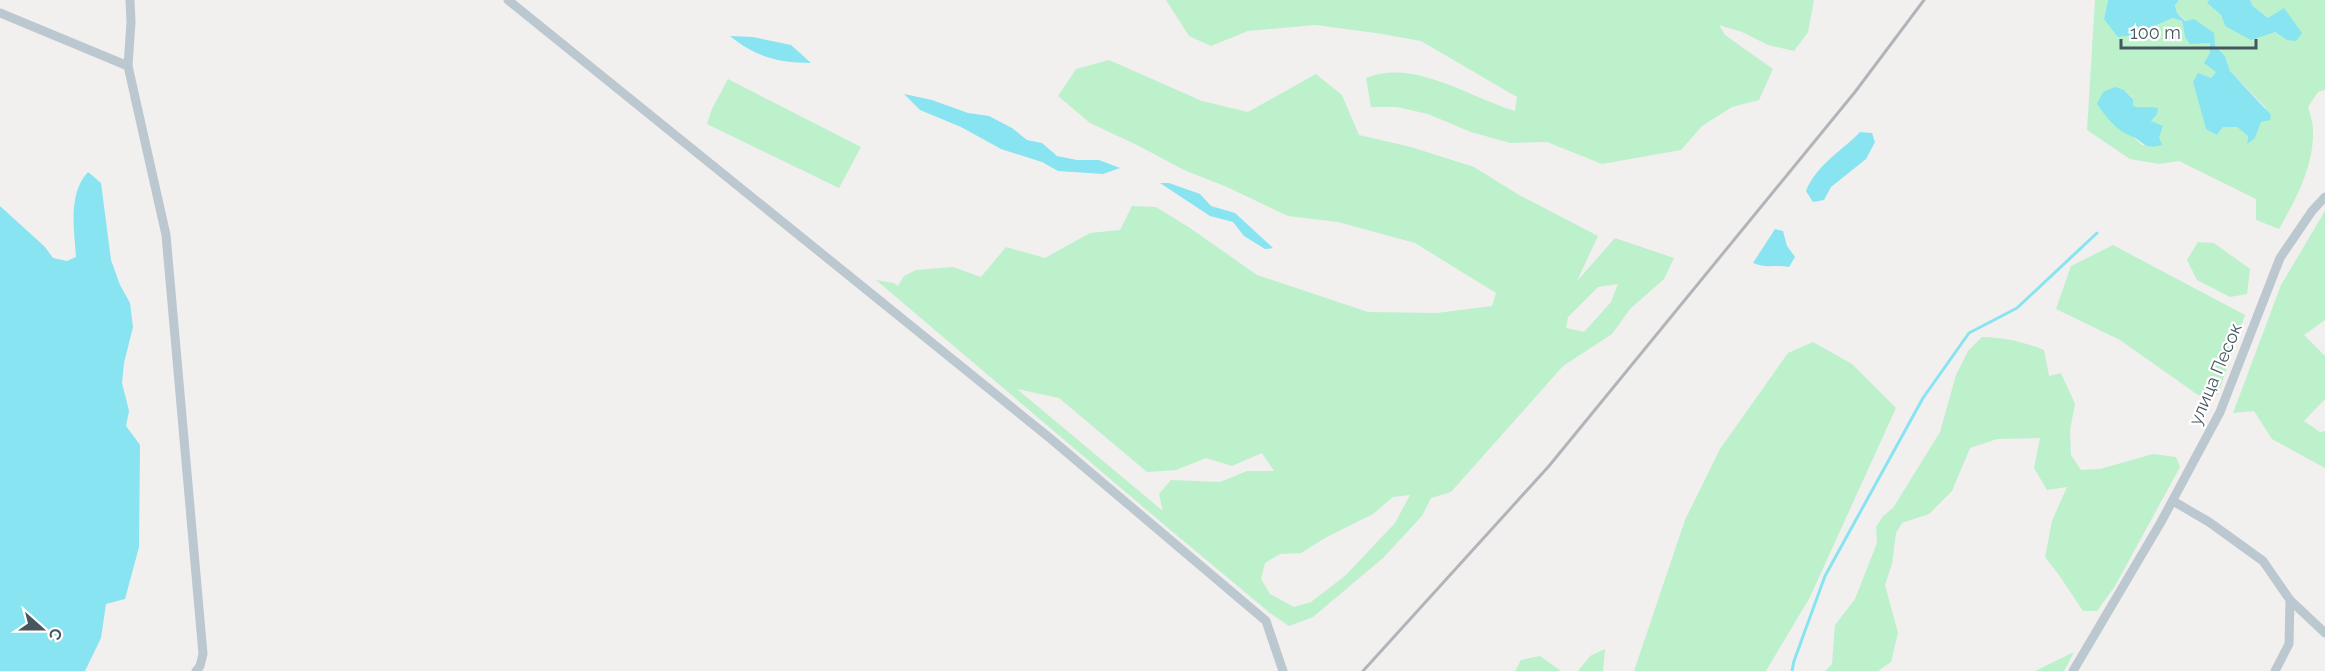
<svg xmlns="http://www.w3.org/2000/svg" width="2325" height="671" font-family="Raleway,sans-serif">
<style>
.green{fill:#bcf1cc;fill-rule:evenodd}
.water{fill:#87e4f0}
.lines{fill:none;stroke-linecap:round;stroke-linejoin:round}
.stream{stroke:#87e4f0;stroke-width:3}
.street{stroke:#bcc8cf;stroke-width:9}
.rail{stroke:#b1b5ba;stroke-width:3}
.labels{text-anchor:middle;dominant-baseline:central;stroke-width:4.5;stroke-linejoin:round;paint-order:stroke}
.street-label{font-size:18px;fill:#46555e;stroke:#fff}
</style>
<rect width="100%" height="100%" fill="#f2efef"/>
<!-- green -->
<g class="green">
<path d="M1166,0H1814L1808,32L1794,51L1768,45L1742,32L1719,25L1725,35L1773,69L1759,100L1732,107L1702,126L1681,150L1602,164L1547,142L1510,143L1471,132L1428,114L1397,107H1371L1366,78C1413,58 1469,97 1515,111L1517,97L1421,41L1376,33L1315,25L1248,31L1211,46L1189,36Z"/>
<path d="M2095,0H2108L2104,19L2133,35L2173,18L2182,21L2185,37L2210,43V53L2216,72L2211,78L2193,82L2206,128L2217,135L2223,127H2237L2248,136L2247,143L2255,138L2266,108L2230,71L2225,56L2215,46L2177,13L2175,5L2179,0H2209L2208,4L2221,15L2225,26L2262,35L2275,32L2287,40L2283,9L2268,18L2253,6L2250,0H2325V90L2318,92L2308,107C2310,114 2313,123 2313,130C2314,166 2296,199 2279,229L2256,220V199L2179,161L2159,164L2130,159L2087,130ZM2124,90L2133,98L2132,106C2144,109 2150,122 2161,129L2158,137L2161,145H2142L2133,137Z"/>
<path d="M1109,60L1202,101L1248,112L1316,74L1342,95L1359,135L1411,147L1474,167L1519,195L1598,236L1577,281L1615,238L1674,258L1664,279L1630,309L1612,334L1563,366L1451,492L1431,498L1422,516L1383,558L1313,617L1289,626L1270,613L1168,528L876,280L894,283L898,286L904,276L916,270L953,267L981,277L1006,247L1045,258L1090,233L1120,230L1132,206L1156,207L1190,228L1257,275L1368,312L1437,313L1492,306L1496,293L1415,243L1338,222L1288,216L1227,187L1184,170L1137,145L1090,123L1058,96L1076,69ZM1618,284L1611,302L1584,332L1566,328L1568,317L1598,287ZM1017,389L1059,398L1147,472L1176,470L1206,458L1232,466L1262,453L1274,471H1247L1220,482L1171,480L1159,494L1163,511ZM1410,495L1395,523L1346,575L1311,602L1294,607L1270,594L1261,579L1265,563L1280,554L1301,553L1325,538L1373,514L1393,497Z"/>
<path d="M728,79L861,147L839,188L707,124L712,109Z"/>
<path d="M2325,211V320L2304,335L2325,356V399L2304,421L2320,432L2325,431V468L2272,439L2254,411L2233,413L2281,285Z"/>
<path d="M2198,242L2214,243L2250,269L2247,294L2230,297L2197,280L2187,260Z"/>
<path d="M2113,245L2245,315L2218,394L2198,395L2120,340L2056,309L2071,266Z"/>
<path d="M1982,337C2003,337 2024,342 2044,350L2049,376L2061,373L2075,404L2070,430L2071,455L2081,470L2100,469L2153,454L2176,457L2180,467L2115,586L2097,611H2083L2059,575L2045,557L2052,521L2067,487L2047,490L2034,468L2040,438L1997,439L1970,448L1952,491L1929,514L1902,523L1896,533L1892,564L1885,585L1898,633L1891,662L1878,671H1825L1832,664L1835,625L1855,599L1877,543L1876,527L1883,516L1893,508L1940,432L1956,375L1968,351Z"/>
<path d="M1813,342L1852,364L1896,408L1810,597L1766,671H1634L1685,520L1720,449L1788,353Z"/>
<path d="M1605,649L1603,671H1578L1590,656Z"/>
<path d="M2074,652L2064,671H2035Z"/>
<path d="M1540,656L1561,671H1515L1521,660Z"/>
</g>
<!-- water -->
<g class="water">
<path d="M2108,0H2179L2175,5L2177,13L2185,21L2194,19L2214,33L2215,46L2225,56L2230,71L2271,115L2270,120L2261,122L2255,138L2247,144L2248,136L2237,127H2223L2217,135L2206,129L2193,82L2198,73L2211,78L2216,72L2204,63L2210,53V43L2190,44L2185,37L2182,21L2173,18L2133,35L2118,37L2104,19Z"/>
<path d="M2209,0H2250L2253,6L2268,18L2284,8L2302,33L2296,41L2287,40L2275,32L2251,40L2225,26L2221,15L2207,3Z"/>
<path d="M730,36L753,37L791,45L811,63C778,63 756,57 730,36Z"/>
<path d="M2115,87L2124,90L2133,99V106C2141,109 2148,106 2158,108L2157,114L2151,121L2163,126L2159,137L2162,145C2143,150 2145,142 2131,136C2116,130 2107,118 2097,104L2103,92Z"/>
<path d="M904,94L932,100L968,113L989,116L1012,128L1027,140L1042,143L1057,156L1077,160H1099L1120,168L1103,174L1058,171L1042,162L1001,149L961,127L920,110Z"/>
<path d="M1860,132L1872,133L1875,142L1866,159L1831,187L1824,200L1813,202L1806,191C1817,164 1841,152 1860,132Z"/>
<path d="M88,172L101,183L111,260L120,285L130,303L133,327L124,363L122,383L129,411L126,426L140,445L139,547L125,599L106,604L101,638L85,671H0V206L45,247L53,258L67,261L76,257C74,229 68,193 88,172Z"/>
<path d="M1160,183H1169L1200,194L1211,206L1235,213L1273,248L1265,249L1244,236L1233,222L1210,216Z"/>
<path d="M1775,229L1783,231L1787,246L1795,257L1789,267C1775,264 1767,269 1753,263Z"/>
</g>
<g class="lines">
<!-- stream -->
<path class="stream" d="M1792,671L1794,661L1825,576L1923,398L1969,333L2017,308L2097,233"/>
<!-- street -->
<g class="street">
<path d="M130,0L131,22L128,66L166,235L203,654L200,666L196,671"/>
<path d="M508,0L1051,439L1220,582L1266,621L1283,671"/>
<path d="M0,13L128,66"/>
<path d="M2173,501L2209,522L2263,561L2290,600L2289,644L2275,671"/>
<path d="M2290,600L2325,633"/>
<path d="M2073,671L2161,522L2220,412L2280,258L2312,211L2325,197"/>
</g>
<!-- rail -->
<path class="rail" d="M1363,671L1549,466L1855,92L1924,0"/>
</g>
<g class="labels">
<!-- street labels -->
<g class="street-label">
<text transform="translate(2215 374) rotate(-67)">улица Песок</text>
</g>
</g>
<!-- north arrow -->
<g transform="translate(42 629) rotate(111)" stroke="#ffffff" stroke-width="4.5" paint-order="stroke">
<path d="M0-4.5L10 22L0 15L-10 22Z" fill="#46555e"/>
<text y="-9" font-size="16" font-weight="bold" text-anchor="middle" fill="#46555e">С</text>
</g>
<!-- scale -->
<path d="M2121 39v9h135v-9" fill="none" stroke="#46555e" stroke-width="3"/>
<text x="2130" y="39" font-size="18" fill="#46555e" stroke="#ffffff" stroke-width="4.5" paint-order="stroke">100 m</text>
</svg>
